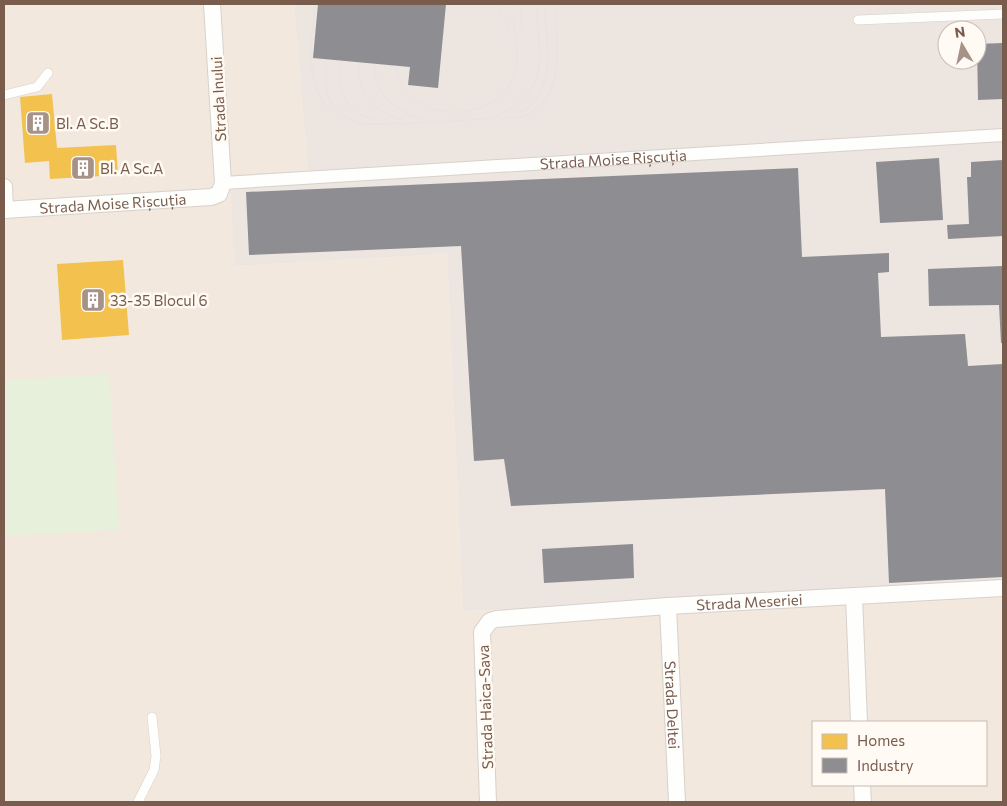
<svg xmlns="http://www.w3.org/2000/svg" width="1007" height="806" font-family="Commissioner,sans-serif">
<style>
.residential{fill:#f2e8de;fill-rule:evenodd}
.industrial{fill:#ede5e0;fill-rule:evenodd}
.green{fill:#e7f0db}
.homes{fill:#f2c14e}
.industry{fill:#8d8d92}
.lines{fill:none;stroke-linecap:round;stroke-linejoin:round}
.service-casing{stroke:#d7d1cb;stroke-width:10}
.pedestrian-casing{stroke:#d7d1cb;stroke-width:14}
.minor-casing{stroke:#d7d1cb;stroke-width:18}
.service{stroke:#fefefd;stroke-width:9}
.pedestrian{stroke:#fefefd;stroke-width:12}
.minor{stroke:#fefefd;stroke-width:16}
.tram{stroke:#e6e3e7;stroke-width:1}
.labels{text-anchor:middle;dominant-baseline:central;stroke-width:5;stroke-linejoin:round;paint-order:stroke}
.street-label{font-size:15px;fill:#7a5c4d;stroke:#fffaf3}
.poi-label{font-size:15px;fill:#7a5c4d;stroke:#fffaf3;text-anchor:start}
</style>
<rect width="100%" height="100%" fill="#f9f5f0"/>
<!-- residential -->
<path class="residential" d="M4,4H294L308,171L235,266L447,254L463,611L1003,584V802H4ZM813,722H986V785H813Z"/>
<!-- industrial -->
<path class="industrial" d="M294,4H1003V584L463,611L447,254L235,266L230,175L308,171ZM947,30H977V60H947Z"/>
<!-- green -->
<path class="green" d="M109,374L119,529L4,536V381Z"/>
<!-- homes -->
<g class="homes">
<path d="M52,94L57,148L116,145L118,175L50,179L49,161L25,163L20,97Z"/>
<path d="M123,260L129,335L62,340L57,264Z"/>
</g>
<!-- industry -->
<g class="industry">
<path d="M318,4H446L438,88L408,85L410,67L313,58Z"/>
<path d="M1003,43V99L978,100L977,44Z"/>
<path d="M939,158L943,220L880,223L876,162Z"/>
<path d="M1003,160V236L948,239L947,225L969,224L967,177H971V162Z"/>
<path d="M798,168L802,257L889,253V272L878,273L881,337L965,334L968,366L1003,364V577L889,583L885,489L511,506L504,459L474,461L461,246L249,255L246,192Z"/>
<path d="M1003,266V343H1001L999,305L929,306L928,269Z"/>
<path d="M633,544L634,578L544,583L542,549Z"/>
</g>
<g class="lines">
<defs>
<g id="service">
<path d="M858,20L1003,14"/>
<path d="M4,95L37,87L48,73"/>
<path d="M138,802L154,770L156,756L152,717"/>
</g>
<g id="pedestrian">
<path id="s1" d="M223,183L1003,135"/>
</g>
<g id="minor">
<path d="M4,187L5,210"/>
<path id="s2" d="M4,210L211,197L219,194L223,183L212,4"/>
<path d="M854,596L859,722"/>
<path id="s3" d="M668,606L677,802"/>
<path d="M862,785L863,802"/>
<path id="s4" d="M488,802L482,632L490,621L496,619L668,606L1003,588"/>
</g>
</defs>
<!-- service casing -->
<use href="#service" class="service-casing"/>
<!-- pedestrian casing -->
<use href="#pedestrian" class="pedestrian-casing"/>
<!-- minor casing -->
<use href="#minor" class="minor-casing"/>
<!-- service -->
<use href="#service" class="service"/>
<!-- pedestrian -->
<use href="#pedestrian" class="pedestrian"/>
<!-- minor -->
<use href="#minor" class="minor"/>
<!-- tram -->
<g class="tram">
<path d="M315,4C312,38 303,83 330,110"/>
<path d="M497,4L511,35"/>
<path d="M520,4L522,34"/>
<path d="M326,60V89L331,102L342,115L359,124L415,123L522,117C568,98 556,44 555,4"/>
<path d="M340,61C337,93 345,111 376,121"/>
<path d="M359,63C357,92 374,114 402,120"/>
<path d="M375,65C374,98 397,111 426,121"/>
<path d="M396,66C401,125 502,129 516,69C519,54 515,35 513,20"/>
<path d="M519,113C559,95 546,38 544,4"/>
<path d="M496,116C553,90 539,56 536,4"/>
</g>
</g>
<!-- icons -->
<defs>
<symbol id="building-square" viewBox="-11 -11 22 22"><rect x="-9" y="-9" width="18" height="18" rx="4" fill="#a69286" stroke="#fffaf3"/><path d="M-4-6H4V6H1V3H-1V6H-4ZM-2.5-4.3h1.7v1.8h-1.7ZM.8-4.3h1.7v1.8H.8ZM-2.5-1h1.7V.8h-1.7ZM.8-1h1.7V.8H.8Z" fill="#fff"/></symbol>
</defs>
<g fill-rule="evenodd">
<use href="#building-square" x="24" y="109" width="28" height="28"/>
<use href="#building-square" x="69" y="154" width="28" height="28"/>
<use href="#building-square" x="79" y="286" width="28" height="28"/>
</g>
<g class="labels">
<!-- street labels -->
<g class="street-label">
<text transform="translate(218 99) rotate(-93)">Strada Inului</text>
<text stroke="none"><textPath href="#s1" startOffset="391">Strada Moise Rișcuția</textPath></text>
<text stroke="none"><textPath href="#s2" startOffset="109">Strada Moise Rișcuția</textPath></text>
<text stroke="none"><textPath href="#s4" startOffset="444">Strada Meseriei</textPath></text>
<text stroke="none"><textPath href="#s3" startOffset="99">Strada Deltei</textPath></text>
<text transform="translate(485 707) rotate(-92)">Strada Haica-Sava</text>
</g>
<!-- poi labels -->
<g class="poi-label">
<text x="56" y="123">Bl. A Sc.B</text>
<text x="100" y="168">Bl. A Sc.A</text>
<text x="110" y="300">33-35 Blocul 6</text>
</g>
</g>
<!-- border -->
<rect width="1007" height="806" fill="none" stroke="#7a5c4d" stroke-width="10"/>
<!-- legend -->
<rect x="812" y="721" width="175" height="65" fill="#fffaf3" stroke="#cabbb1"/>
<rect x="822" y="734" width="25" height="15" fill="#f2c14e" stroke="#cabbb1"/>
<text x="857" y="746" font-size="15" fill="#7a5c4d">Homes</text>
<rect x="822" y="758" width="25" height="15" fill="#8d8d92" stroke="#cabbb1"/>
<text x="857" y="771" font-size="15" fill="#7a5c4d">Industry</text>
<!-- north arrow -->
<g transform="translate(962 45) rotate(351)"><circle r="24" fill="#fffaf3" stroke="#cabbb1"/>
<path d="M0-4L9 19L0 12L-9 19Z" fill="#a69286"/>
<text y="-8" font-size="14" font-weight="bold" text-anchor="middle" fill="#7a5c4d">N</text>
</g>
</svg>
